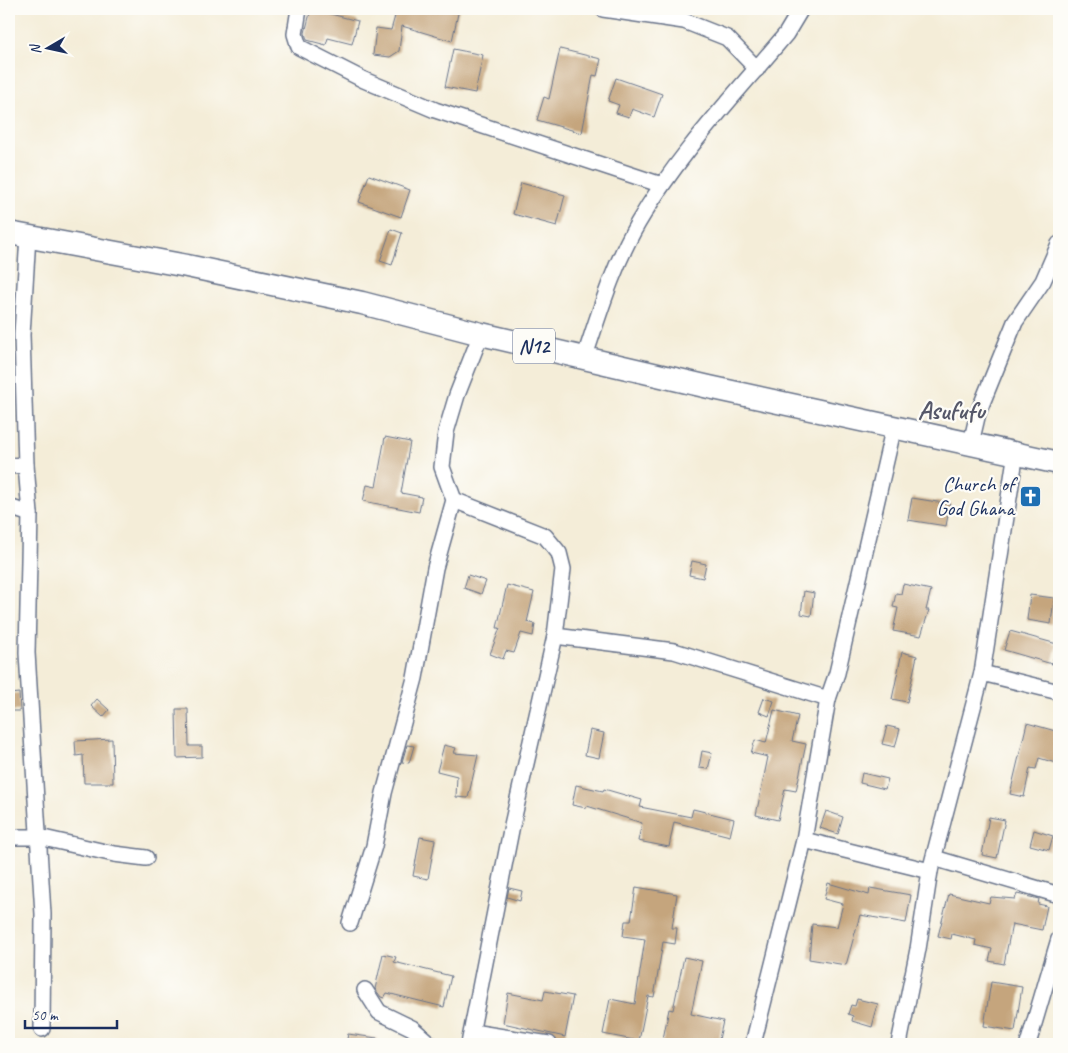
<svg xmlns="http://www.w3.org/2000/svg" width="1068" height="1053" font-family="Caveat,sans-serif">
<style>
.building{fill:#c5a57d}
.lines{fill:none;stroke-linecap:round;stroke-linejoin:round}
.minor-casing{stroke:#677289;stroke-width:18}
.highway-casing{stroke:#677289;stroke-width:25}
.minor{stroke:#fff;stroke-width:15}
.highway{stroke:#fff;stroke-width:22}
.labels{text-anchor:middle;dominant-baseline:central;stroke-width:4.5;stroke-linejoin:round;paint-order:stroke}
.shield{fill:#fdfcf7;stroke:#5f6c8c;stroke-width:1}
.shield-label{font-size:20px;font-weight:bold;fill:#1b2f5e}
.poi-label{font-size:21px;fill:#1b2f5e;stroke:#fdfcf7;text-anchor:end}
.district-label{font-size:26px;font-weight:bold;fill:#565869;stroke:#fdfcf7}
</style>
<rect width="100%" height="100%" fill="#fdfcf7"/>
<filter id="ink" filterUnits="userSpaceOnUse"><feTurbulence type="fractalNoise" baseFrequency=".02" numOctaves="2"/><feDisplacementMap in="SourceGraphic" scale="10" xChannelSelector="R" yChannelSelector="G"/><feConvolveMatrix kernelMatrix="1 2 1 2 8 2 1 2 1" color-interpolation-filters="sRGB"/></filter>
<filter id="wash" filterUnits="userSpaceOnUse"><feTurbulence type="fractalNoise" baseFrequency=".0096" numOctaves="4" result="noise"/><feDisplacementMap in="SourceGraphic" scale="20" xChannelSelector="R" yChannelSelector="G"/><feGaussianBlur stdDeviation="1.12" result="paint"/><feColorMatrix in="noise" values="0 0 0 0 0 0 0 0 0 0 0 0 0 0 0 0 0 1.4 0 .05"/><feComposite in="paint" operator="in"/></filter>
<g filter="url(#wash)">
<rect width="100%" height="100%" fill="#f4edd8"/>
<g id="blocks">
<!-- building -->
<g class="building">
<path d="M311,9L358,21L352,44L328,38L326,45L307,40L305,33Z"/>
<path d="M397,9H459L452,41L402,26L399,51L390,57L373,55L376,28L391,30Z"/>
<path d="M453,49L483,55L475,93L445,87Z"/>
<path d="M560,49L601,59L597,76L593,75L582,133L537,120L544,97L549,99Z"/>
<path d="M616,78L662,94L654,117L632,109L629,117L616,113L619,105L608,101Z"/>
<path d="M369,175L410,190L401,217L359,202Z"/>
<path d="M521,183L565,195L557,226L513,214Z"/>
<path d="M391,229L402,233L392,265L380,261Z"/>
<path d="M385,437L410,442L401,493L422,497L419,512L363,501L367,485L376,487Z"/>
<path d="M912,498L950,504L946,526L908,520Z"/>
<path d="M692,561L706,564L703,578L689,575Z"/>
<path d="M468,575L486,581L481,594L464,588Z"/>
<path d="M903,584L931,590L926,610H929L921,636L893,631L898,608L893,607L896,593L901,594Z"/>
<path d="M507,585L534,592L527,622L535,624L533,636L521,633L514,653L506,651L503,659L490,654L500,628H497Z"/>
<path d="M804,591L814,593L811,616L801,614Z"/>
<path d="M1030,595L1054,598L1051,624L1027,620Z"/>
<path d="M1010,631L1057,644L1052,664L1004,650Z"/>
<path d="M902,652L917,656L907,702L892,699Z"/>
<path d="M19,693L20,711H10L9,694Z"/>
<path d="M764,698L774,701L769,716L759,712Z"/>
<path d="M97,699L109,710L103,717L91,706Z"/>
<path d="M176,709H188L189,746H202V757L177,758Z"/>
<path d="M774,710L798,716L792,741L806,744L796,791L785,789L778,820L756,815L768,757L751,753L755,740L766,743Z"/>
<path d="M1027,723L1059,732V764L1039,758L1036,769L1030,768L1024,797L1010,794Z"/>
<path d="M887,726L900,729L895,747L882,744Z"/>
<path d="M590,730L604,733L599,758L585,755Z"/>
<path d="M112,739L113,783H84L83,755L76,756L75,741Z"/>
<path d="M407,745L414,746L409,763L402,762Z"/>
<path d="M444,745L456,748L454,753L478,755L468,798L456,797L457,776L437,771Z"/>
<path d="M702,751L712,753L708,769L699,768Z"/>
<path d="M862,773L888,779L885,789L860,783Z"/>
<path d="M576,785L603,791L604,789L642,800L640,807L691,817L693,809L734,819L730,836L674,822L669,847L638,841L642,823L587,806L586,808L572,805Z"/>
<path d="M826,811L843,817L838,834L820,828Z"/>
<path d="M989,817L1005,820L997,858L982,855Z"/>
<path d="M1034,830L1053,836L1049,850L1030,845Z"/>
<path d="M420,837L435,840L428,879L413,876Z"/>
<path d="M828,883L869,895L870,888L911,895L906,923L860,915L846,965L809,959L812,924L837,927L843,904L824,899Z"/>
<path d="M636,887L677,894L672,928H677L675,944L663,942L654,997L648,996L639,1041L603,1034L610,999L635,1004L645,939L623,936L625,921H631Z"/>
<path d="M509,888L522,891L520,901L507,897Z"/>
<path d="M949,894L989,903L991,897L1015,899L1017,894L1039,899L1038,904L1047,906L1042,930L1012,924L1004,964L989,961L992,949L975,945L976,940L952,934L951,939L938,936Z"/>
<path d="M383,954L396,957L394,962L451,976L444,1007L387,993L384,998L381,997L375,989Z"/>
<path d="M684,957L702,961L691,1014L723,1021L718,1044L691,1042L690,1044H662L669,1009L673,1010Z"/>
<path d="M991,982L1022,987L1015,1031L984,1026Z"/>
<path d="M545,991L573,996L565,1037L503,1023L508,993L543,1000Z"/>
<path d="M857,999L878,1004L872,1027L852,1021L853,1016L848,1014L851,1005L855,1006Z"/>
<path d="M348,1034L377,1038V1044H346Z"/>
</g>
</g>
</g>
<g filter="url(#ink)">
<use href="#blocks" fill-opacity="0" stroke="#677289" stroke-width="1"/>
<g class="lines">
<defs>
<g id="minor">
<path d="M299,9L295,34L299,47L364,80L435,110L662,185"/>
<path d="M603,9L684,21L727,38L757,69"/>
<path d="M28,236L22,335L26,465L30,514L27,653L43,914L42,1029"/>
<path d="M585,356C600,311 614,264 638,223C678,154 735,95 786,34L801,9"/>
<path d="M971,443L978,413L1015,322L1043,281L1059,244"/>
<path d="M9,466L26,465"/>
<path d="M454,500L545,536L559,553L563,569L555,636L512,825L469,1044"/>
<path d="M9,507L30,514"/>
<path d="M555,636L674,651L828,699"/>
<path d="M982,673L1059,692"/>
<path d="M9,837H39L114,854L146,858"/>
<path d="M804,840L930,871"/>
<path d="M934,858L1059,895"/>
<path d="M350,923L374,846L384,793L415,678L435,568L454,500L442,467L446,432L457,395L481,334"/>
<path d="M365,990L379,1012L412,1028L430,1044"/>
<path d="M472,1032L549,1044"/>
<path d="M753,1044L804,840L828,699L837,673L894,426"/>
<path d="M899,1044L918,949L930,871L982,673L1016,452"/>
<path d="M1028,1044L1059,939"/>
</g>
<path id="highway" d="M9,233L187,266L362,303L481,334L709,387L1059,463"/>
</defs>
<!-- minor casing -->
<use href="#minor" class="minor-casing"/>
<!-- highway casing -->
<use href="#highway" class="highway-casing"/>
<!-- minor -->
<use href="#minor" class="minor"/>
<!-- highway -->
<use href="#highway" class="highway"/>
</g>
</g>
<!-- icons -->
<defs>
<symbol id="church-square" viewBox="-11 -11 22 22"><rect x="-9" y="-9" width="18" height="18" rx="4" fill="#1f6fb2" stroke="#fdfcf7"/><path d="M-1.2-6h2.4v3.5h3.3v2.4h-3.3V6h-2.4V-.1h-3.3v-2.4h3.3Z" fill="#fff"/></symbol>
</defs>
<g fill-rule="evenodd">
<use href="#church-square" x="1018" y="484" width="25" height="25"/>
</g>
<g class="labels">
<!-- shield labels -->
<rect class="shield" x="513" y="328.5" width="42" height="35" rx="4"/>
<g class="shield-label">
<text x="534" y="346">N12</text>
</g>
<!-- poi labels -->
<g class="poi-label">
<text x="1014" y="484">Church of<tspan x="1014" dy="24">God Ghana</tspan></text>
</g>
<!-- district labels -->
<g class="district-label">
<text x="951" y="410">Asufufu</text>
</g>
</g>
<!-- margin -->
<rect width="1068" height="1053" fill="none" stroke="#fdfcf7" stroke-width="30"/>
<!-- north arrow -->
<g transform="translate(48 48) rotate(261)" stroke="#fdfcf7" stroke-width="4" paint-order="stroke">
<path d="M0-4L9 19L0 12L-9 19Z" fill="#1b2f5e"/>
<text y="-8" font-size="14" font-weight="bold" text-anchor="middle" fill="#1b2f5e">N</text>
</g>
<!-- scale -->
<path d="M25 1020v8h92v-8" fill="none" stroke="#1b2f5e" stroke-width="2.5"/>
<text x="32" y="1020" font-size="15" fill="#1b2f5e" stroke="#fdfcf7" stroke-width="4" paint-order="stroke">50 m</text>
</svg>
